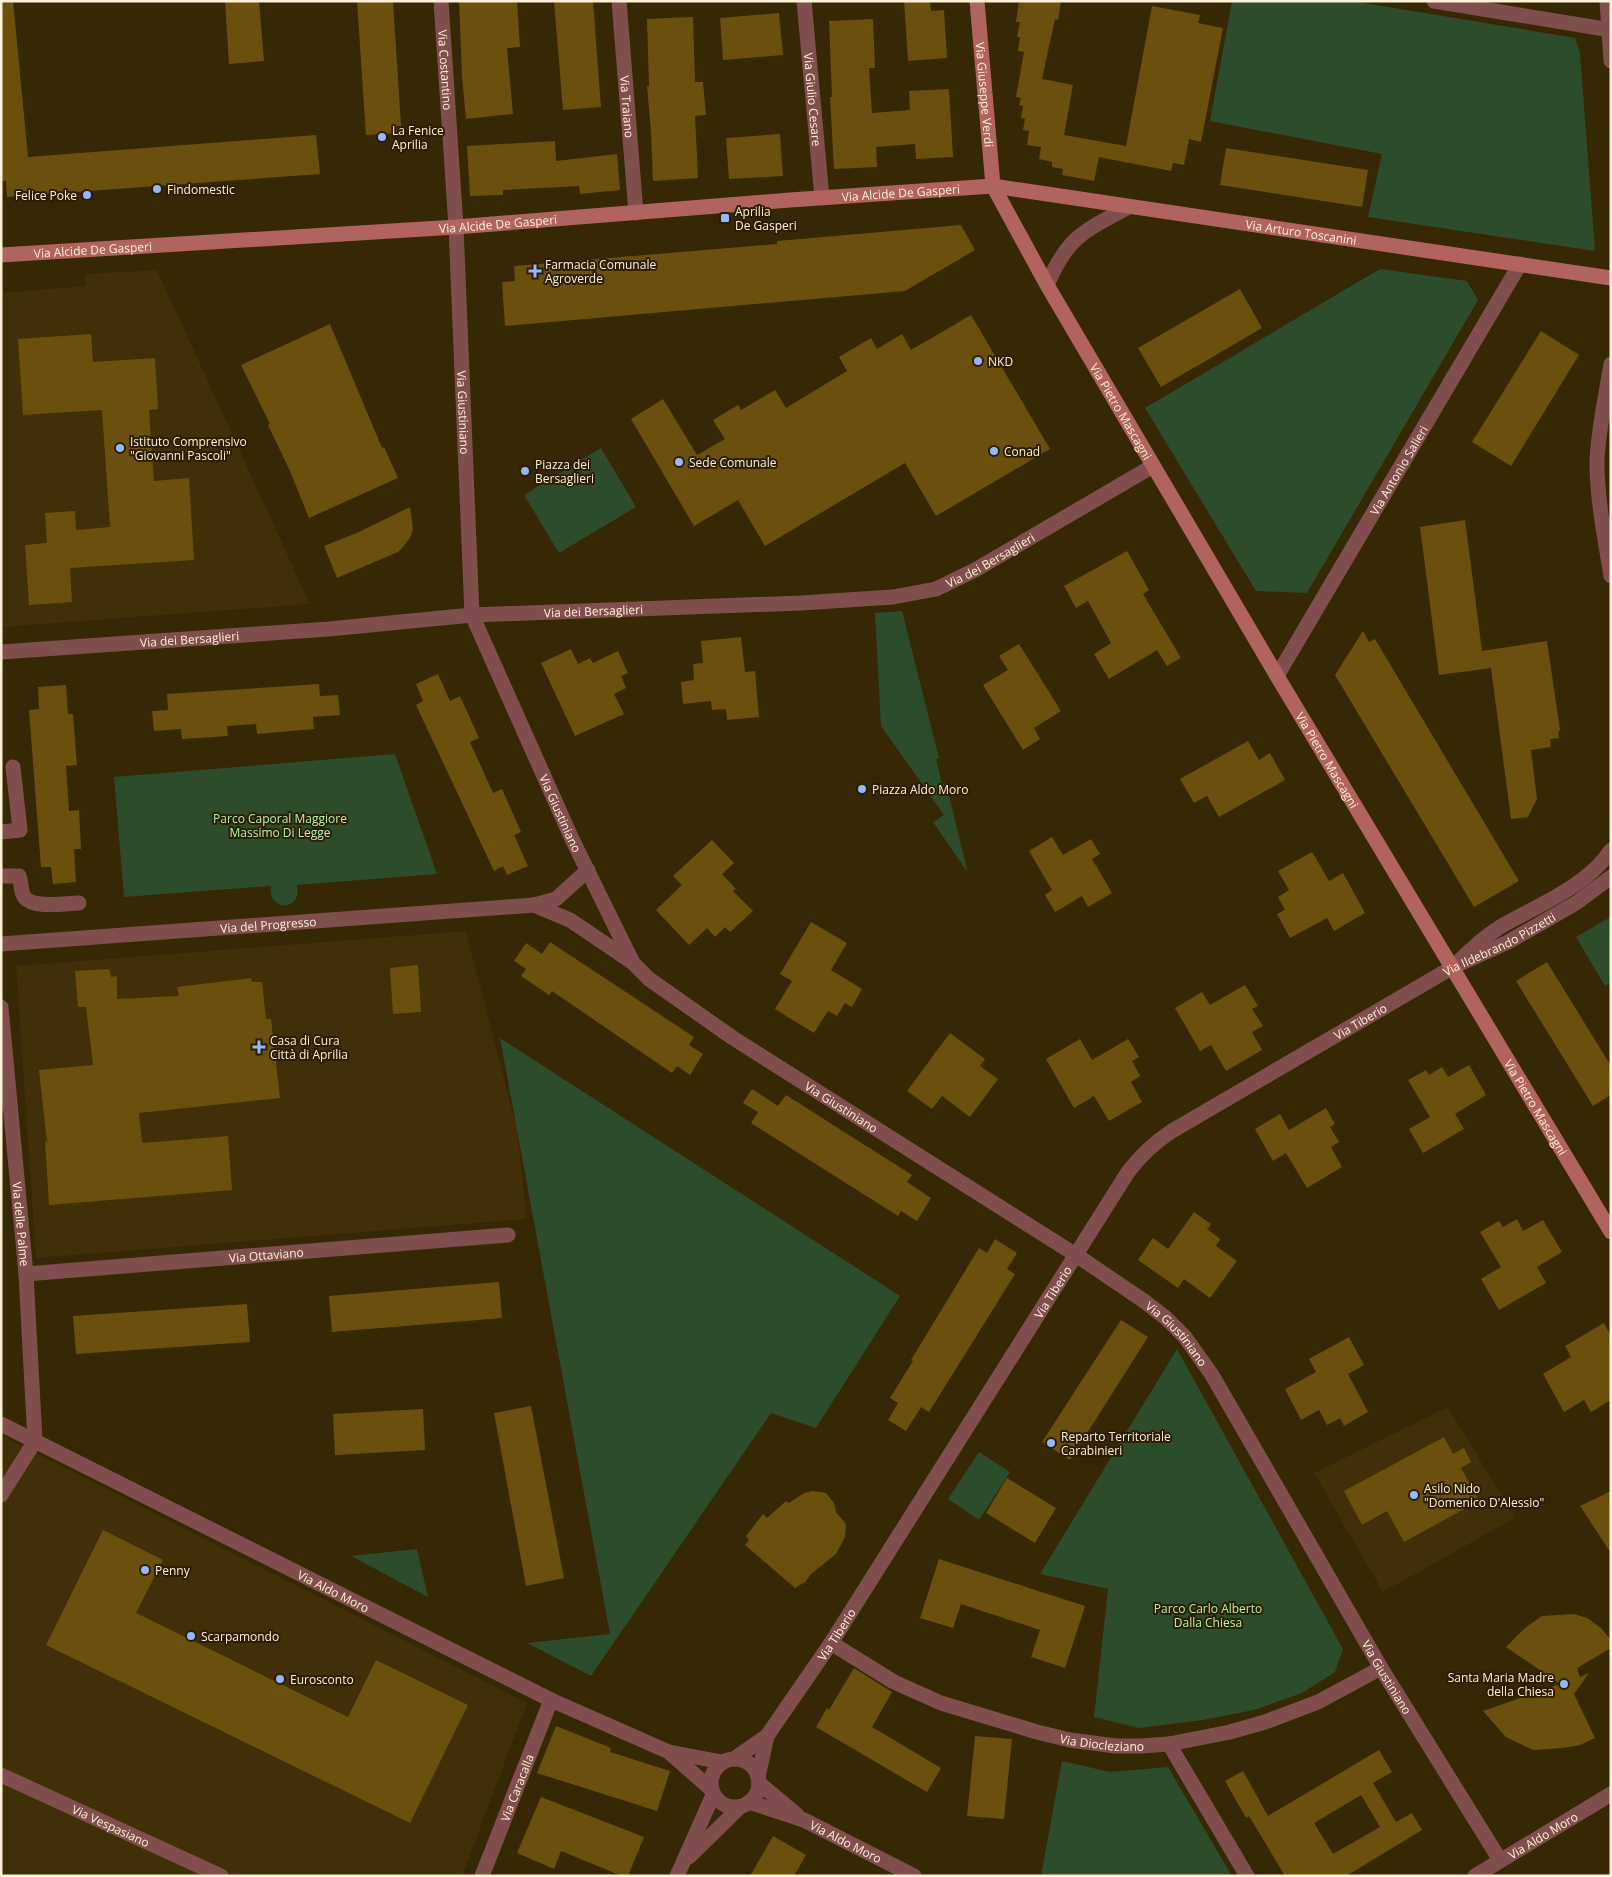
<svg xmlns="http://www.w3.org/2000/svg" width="1612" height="1877" font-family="'Open Sans',sans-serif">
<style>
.built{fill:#402f07}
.green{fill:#2d4c2c}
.building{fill:#6b500d;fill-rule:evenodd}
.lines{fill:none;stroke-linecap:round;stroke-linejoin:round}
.street{stroke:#804f4d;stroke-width:15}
.secondary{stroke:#b0635f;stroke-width:15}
.poi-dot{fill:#94b7fd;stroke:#2c1d00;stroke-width:2}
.labels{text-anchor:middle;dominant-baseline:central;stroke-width:4;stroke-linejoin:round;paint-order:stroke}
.street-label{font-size:12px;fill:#fff2d9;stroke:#2c1d00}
.poi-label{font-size:12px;fill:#fff2d9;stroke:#2c1d00;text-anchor:start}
.park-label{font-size:12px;fill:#b2f5af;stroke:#2c1d00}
</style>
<rect width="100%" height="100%" fill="#362705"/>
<!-- built -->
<g class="built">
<path d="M157,270L310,604L1,627V293L86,286L85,274Z"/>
<path d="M466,931L517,1129L527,1219L36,1258L16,966Z"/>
<path d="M1448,1407L1515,1518L1383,1592L1314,1473Z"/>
<path d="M1,1435L527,1703L462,1876H1Z"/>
</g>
<!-- green -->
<g class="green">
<path d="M1232,1H1352L1575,38L1580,53L1595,251L1368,217L1382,154L1210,121Z"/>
<path d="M1380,269L1467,281L1478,300L1307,593L1256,591L1145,408Z"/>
<path d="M601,448L636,507L559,553L524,495Z"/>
<path d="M902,611L939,758L936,759L942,784L946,783L967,869L966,870L933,822L944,815L881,726L875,613Z"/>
<path d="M395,754L437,874L297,885C303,912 267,912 271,886L124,897L114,777Z"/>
<path d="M1609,918L1611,921V982L1605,986L1576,937Z"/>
<path d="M500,1038L900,1296L816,1428L771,1413L591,1676L527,1643L610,1634Z"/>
<path d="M1177,1349L1343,1649L1335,1672L1302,1693L1254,1710L1203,1720L1138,1728L1094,1717L1108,1589L1040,1574Z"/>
<path d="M979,1452L1010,1472L979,1520L948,1499Z"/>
<path d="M417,1549L428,1597L351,1556Z"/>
<path d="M1062,1761L1110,1772L1168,1767L1232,1876H1041Z"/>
</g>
<!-- building -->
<g class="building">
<path d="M1,1H13L28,157L316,135L320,174L7,197L6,181H1Z"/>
<path d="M225,1H259L264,61L229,64Z"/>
<path d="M357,1H393L401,126H396L397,133L366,135Z"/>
<path d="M459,1H517L520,47L507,48L513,114L466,119L462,76Z"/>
<path d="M554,1H593L601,107L563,110Z"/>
<path d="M904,1H930L931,11L944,10L947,58L908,61Z"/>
<path d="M1019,1H1061L1058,20L1055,19L1042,79L1073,85L1064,135L1126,146L1152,6L1200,15L1198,23L1223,28L1201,142L1189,139L1184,165L1173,163L1171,171L1099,157L1094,181L1062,175L1063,169L1052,167V162L1039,159L1041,147L1027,145L1029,131L1023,130L1025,119L1021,118L1023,106L1019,105L1021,98L1016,97L1024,52L1018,51L1020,37H1017L1020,22H1016Z"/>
<path d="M779,13L783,55L723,60L720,18Z"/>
<path d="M693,17L695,82H703L706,115L695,116L698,178L653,181L651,132L647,86H649L647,19Z"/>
<path d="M873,19L875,68H869L872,113L910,110L909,91L949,89L953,157L916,159L915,144L876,147L877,167L834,169L830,97H832L829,21Z"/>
<path d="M780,134L783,176L729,179L726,138Z"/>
<path d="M555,141L556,161L617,154L620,190L580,194L579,186L503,190V195L470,196L467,146Z"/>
<path d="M1226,148L1368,170L1362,207L1220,185Z"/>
<path d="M961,225L975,250L905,291L505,326L502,282L515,281L514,266L777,244V241Z"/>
<path d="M1240,289L1262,328L1161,387L1138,348Z"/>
<path d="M971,315L1050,449L936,516L905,463L765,546L738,500L694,526L631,419L663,399L697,455L725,439L713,420L738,405L741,410L775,390L786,408L847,371L839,357L871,338L877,349L902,334L911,350Z"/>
<path d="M330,324L382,448L384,447L398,478L309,518L290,471L268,425L270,424L241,365Z"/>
<path d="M1541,331L1579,355L1511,466L1472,442Z"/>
<path d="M91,334L93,362L155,358L158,409L149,410L154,481L189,478L194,560L70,568L72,602L29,605L25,545L47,543L45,513L75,511L76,530L110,527L102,410L23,415L18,339Z"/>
<path d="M410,507L413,529L411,536L403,547L398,552L337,578L324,546L359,532Z"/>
<path d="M1465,520L1482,651L1547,641L1560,730L1558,732L1559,738L1550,739L1551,747L1531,750L1537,799L1528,817L1511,819L1491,668L1439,675L1420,527Z"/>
<path d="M1127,551L1149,590L1143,594L1181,658L1167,666L1157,650L1109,679L1094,654L1111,643L1088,601L1076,608L1064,586Z"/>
<path d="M1363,631L1369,642L1375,639L1519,881L1474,907L1335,675Z"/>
<path d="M741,637L745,672L755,671L759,717L727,720L726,709L712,710L711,701L683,704L681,682L694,680L693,664L703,663L701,641Z"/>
<path d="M1019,644L1061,711L1034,728L1040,739L1023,750L983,685L1008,670L999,656Z"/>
<path d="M571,649L578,664L590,658L593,663L618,651L628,673L621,676L626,688L614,694L624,714L575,736L541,663Z"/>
<path d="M438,674L450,701L460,696L479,738L470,742L493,793L502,789L521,832L514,835L528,866L507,875L503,866L494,871L416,705L423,701L416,684Z"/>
<path d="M319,684L320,696L338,695L340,715L313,717L314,729L257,734L256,724L227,726L228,736L182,739L181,729L154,731L152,711L168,710L167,694Z"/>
<path d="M66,685L68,714H73L77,765L66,766L69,811L79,810L81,849H74L76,882L53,884L51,867H41L29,710L39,709L38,687Z"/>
<path d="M1248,741L1259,760L1270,753L1285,780L1219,817L1207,796L1194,803L1180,779Z"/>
<path d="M1052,837L1063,855L1091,839L1100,854L1092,859L1112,893L1088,907L1082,896L1055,912L1045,895L1052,890L1029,851Z"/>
<path d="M712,840L734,863L722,874L736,889L733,891L753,911L730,932L725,927L715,937L707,928L689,945L656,910L682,885L673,876Z"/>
<path d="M1312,852L1329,881L1343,873L1365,913L1334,931L1327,918L1290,938L1277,914L1285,910L1278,897L1289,890L1278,871Z"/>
<path d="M811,922L847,943L831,970L862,989L852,1007L845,1003L837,1016L828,1011L814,1033L775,1009L792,981L780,974Z"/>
<path d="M550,942L694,1037L689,1045L703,1054L690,1075L677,1066L672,1073L552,991L549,995L521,976L526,969L514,961L526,943L542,954Z"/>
<path d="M1547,962L1611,1066V1095L1593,1106L1516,981Z"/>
<path d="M418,965L421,1012L393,1014L390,968Z"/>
<path d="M109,969L111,977L117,976V999L179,996L177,987L251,978L252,982H262L266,1019H271L280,1098L139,1113L142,1143L228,1136L232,1190L49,1205L45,1142H47L39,1070L93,1065L86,1007H78L75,971Z"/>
<path d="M1245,985L1258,1006L1252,1009L1263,1026L1252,1032L1262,1050L1226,1071L1211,1045L1200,1051L1175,1008L1202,992L1210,1005Z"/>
<path d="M950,1033L985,1059L980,1066L998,1079L970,1117L942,1096L932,1109L907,1091Z"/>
<path d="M1080,1039L1092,1060L1128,1039L1139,1057L1132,1061L1140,1076L1131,1082L1142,1102L1109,1121L1094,1096L1074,1108L1046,1059Z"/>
<path d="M1469,1065L1486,1095L1455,1114L1464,1129L1423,1153L1409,1129L1430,1117L1408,1080L1426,1070L1429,1075L1442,1067L1448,1077Z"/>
<path d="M752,1089L778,1106L786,1095L912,1175L907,1182L931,1198L917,1221L901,1211L898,1216L751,1123L758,1112L743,1103Z"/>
<path d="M1326,1108L1335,1124L1330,1127L1339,1142L1331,1147L1342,1167L1307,1188L1286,1153L1273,1161L1255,1129L1280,1114L1289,1130Z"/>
<path d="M1194,1212L1211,1224L1207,1229L1220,1239L1216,1246L1237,1261L1210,1298L1184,1279L1178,1288L1138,1260L1153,1238L1168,1249Z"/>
<path d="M1517,1219L1523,1231L1543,1220L1562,1252L1537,1267L1546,1283L1499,1310L1481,1279L1501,1267L1480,1232L1499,1221L1503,1227Z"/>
<path d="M995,1239L1017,1253L1007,1269L1015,1274L929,1412L921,1407L906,1431L888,1420L898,1403L890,1398L913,1361L911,1360L979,1248L987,1253Z"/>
<path d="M499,1282L502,1318L332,1332L329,1296Z"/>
<path d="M247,1304L250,1342L76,1354L73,1316Z"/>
<path d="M1121,1320L1148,1337L1070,1460L1042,1442Z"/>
<path d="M1604,1323L1611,1336V1400L1591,1412L1584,1400L1564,1412L1543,1374L1571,1357L1565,1346Z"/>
<path d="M1349,1337L1364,1365L1348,1374L1368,1412L1344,1426L1340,1418L1327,1425L1319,1410L1301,1420L1285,1389L1316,1372L1309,1359Z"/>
<path d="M531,1406L564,1578L526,1586L494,1413Z"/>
<path d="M423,1409L425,1450L335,1455L333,1414Z"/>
<path d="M1444,1437L1453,1454L1464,1448L1471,1462L1461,1468L1479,1501L1404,1542L1387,1511L1362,1525L1344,1491Z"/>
<path d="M1007,1478L1056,1508L1035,1543L986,1513Z"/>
<path d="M813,1491L826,1493L834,1503L836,1512L846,1524L845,1537L836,1554L811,1574L805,1582L795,1588L745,1545L749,1540L746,1536L763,1514L767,1518L786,1501L789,1503L804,1493Z"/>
<path d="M1611,1491V1553L1580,1506Z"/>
<path d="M103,1530L163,1560L136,1613L348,1717L376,1660L468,1705L410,1823L46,1645Z"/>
<path d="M939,1559L1085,1606L1065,1668L1031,1657L1040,1630L961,1604L953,1628L920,1618Z"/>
<path d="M1574,1614L1587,1618L1601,1628L1611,1640V1648L1577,1668L1580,1677L1589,1673L1574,1694L1595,1738L1580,1745L1563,1748L1533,1750L1506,1737L1483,1711L1560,1684L1506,1647L1525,1628L1542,1616Z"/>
<path d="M854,1668L892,1692L872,1727L941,1768L927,1792L816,1727L827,1708L829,1710Z"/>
<path d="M556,1726L611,1748L610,1752L670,1771L657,1811L537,1773Z"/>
<path d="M975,1736L1012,1739L1004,1819L967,1816Z"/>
<path d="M1379,1750L1392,1772L1373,1783L1396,1822L1412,1813L1422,1830L1346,1876H1285L1249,1816L1246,1818L1225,1781L1243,1771L1268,1816ZM1361,1795L1380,1827L1333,1854L1314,1823Z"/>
<path d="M541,1797L644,1837L628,1876H622L561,1851L554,1869L517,1853Z"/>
<path d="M773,1836L806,1855L794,1876H750Z"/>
</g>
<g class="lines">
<!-- street -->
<g class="street">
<path id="s1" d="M441,1L456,227L472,615L572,839L633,963L649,979L733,1038L1076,1255L1144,1301L1166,1318L1185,1337L1212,1375L1381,1668L1500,1860"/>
<path id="s2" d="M619,1L636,213"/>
<path id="s3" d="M804,1L822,198"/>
<path d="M1434,1L1611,30"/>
<path d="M1607,1L1611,61"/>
<path d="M1047,285C1068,236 1084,231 1129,207"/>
<path d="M1611,364C1606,396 1598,429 1597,462C1597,500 1605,538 1611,576"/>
<path id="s4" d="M1,652L329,629L472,615L801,603L893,597L936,589L975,570L1153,466"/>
<path id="s5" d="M1277,676L1520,264"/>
<path d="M1,832L20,830L13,767"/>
<path d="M1,876H19C22,883 20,892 25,898C35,909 66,903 79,903"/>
<path d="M534,905L556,899L588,870"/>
<path id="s6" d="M1,944L534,905L570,920L632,962"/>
<path d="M1458,962C1471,949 1484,937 1500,927C1536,906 1588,886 1611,850"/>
<path id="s7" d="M1,1007L26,1274L35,1441L1,1495"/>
<path id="s8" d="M26,1274L508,1235"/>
<path id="s9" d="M1,1424L551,1700L669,1752L722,1762"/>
<path id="s10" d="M831,1643L894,1682L941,1703L1037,1732L1070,1740L1116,1746H1141L1169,1744L1230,1732L1265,1722L1318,1702L1381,1668"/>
<path d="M1169,1744L1247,1876"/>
<path d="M670,1753L711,1789"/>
<circle cx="735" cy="1783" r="24"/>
<path d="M734,1759L767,1736"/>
<path id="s11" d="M1,1775L221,1876"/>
<path id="s12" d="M758,1777L767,1736L831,1643L1128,1172C1141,1155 1155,1142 1172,1131L1453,967L1508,942L1576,903L1611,877"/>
<path d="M759,1783L797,1815"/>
<path id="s13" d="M749,1802L804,1820L914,1876"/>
<path d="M689,1857L740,1807"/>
<path id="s14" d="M482,1876L551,1700"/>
<path d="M677,1876L713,1795"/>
<path id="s15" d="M1475,1876L1611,1794"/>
</g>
<!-- secondary -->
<g class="secondary">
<path id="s16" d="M977,1L993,186L1047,285L1277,676L1611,1232"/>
<path id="s17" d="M1,255L456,227L790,200L993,186L1611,278"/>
</g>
</g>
<!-- markers -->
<g class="poi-dot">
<circle cx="382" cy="137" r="5"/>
<circle cx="157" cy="189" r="5"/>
<circle cx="87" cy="195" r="5"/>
<rect x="720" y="213" width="10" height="10" rx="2.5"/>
<path d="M532.5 263.5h5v5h5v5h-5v5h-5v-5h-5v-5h5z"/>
<circle cx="978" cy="361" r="5"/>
<circle cx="120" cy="448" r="5"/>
<circle cx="994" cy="451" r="5"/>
<circle cx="679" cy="462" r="5"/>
<circle cx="525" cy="471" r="5"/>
<circle cx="862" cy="789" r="5"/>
<path d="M256.5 1039.5h5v5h5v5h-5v5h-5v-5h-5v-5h5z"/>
<circle cx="1051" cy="1443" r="5"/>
<circle cx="1414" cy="1495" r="5"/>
<circle cx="145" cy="1570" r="5"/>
<circle cx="191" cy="1636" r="5"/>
<circle cx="280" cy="1679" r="5"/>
<circle cx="1564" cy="1684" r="5"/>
</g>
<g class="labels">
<!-- street labels -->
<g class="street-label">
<text stroke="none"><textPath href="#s1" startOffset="69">Via Costantino</textPath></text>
<text stroke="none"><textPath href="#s16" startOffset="94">Via Giuseppe Verdi</textPath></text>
<text stroke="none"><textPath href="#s3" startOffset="99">Via Giulio Cesare</textPath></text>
<text stroke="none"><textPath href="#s2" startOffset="106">Via Traiano</textPath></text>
<text stroke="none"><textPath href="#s17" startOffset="902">Via Alcide De Gasperi</textPath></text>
<text stroke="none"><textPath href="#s17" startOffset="498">Via Alcide De Gasperi</textPath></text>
<text stroke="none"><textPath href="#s17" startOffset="1306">Via Arturo Toscanini</textPath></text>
<text stroke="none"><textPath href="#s17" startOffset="92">Via Alcide De Gasperi</textPath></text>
<text stroke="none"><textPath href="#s16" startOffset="445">Via Pietro Mascagni</textPath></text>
<text stroke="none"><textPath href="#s1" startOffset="412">Via Giustiniano</textPath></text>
<text stroke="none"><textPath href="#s5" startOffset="239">Via Antonio Salieri</textPath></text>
<text stroke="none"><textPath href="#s4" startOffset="999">Via dei Bersaglieri</textPath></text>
<text stroke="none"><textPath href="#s4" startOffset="594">Via dei Bersaglieri</textPath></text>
<text stroke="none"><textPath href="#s4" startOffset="189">Via dei Bersaglieri</textPath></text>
<text stroke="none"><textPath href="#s16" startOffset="850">Via Pietro Mascagni</textPath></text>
<text stroke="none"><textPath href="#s1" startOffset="832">Via Giustiniano</textPath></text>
<text stroke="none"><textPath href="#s6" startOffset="268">Via del Progresso</textPath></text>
<text stroke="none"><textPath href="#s12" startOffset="1149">Via Ildebrando Pizzetti</textPath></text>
<text stroke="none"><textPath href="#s12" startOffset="990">Via Tiberio</textPath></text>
<text stroke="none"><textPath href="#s1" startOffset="1252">Via Giustiniano</textPath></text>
<text stroke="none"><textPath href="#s16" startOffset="1255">Via Pietro Mascagni</textPath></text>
<text stroke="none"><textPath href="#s7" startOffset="218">Via delle Palme</textPath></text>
<text stroke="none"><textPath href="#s8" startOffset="241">Via Ottaviano</textPath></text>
<text stroke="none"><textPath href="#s12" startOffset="570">Via Tiberio</textPath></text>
<text stroke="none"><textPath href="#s1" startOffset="1658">Via Giustiniano</textPath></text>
<text stroke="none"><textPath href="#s9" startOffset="372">Via Aldo Moro</textPath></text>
<text stroke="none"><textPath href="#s12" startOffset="165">Via Tiberio</textPath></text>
<text stroke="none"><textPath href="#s1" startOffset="2062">Via Giustiniano</textPath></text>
<text stroke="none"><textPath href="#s10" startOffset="292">Via Diocleziano</textPath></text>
<text stroke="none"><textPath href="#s14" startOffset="95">Via Caracalla</textPath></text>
<text stroke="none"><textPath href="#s11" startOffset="121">Via Vespasiano</textPath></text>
<text stroke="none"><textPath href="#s15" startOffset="79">Via Aldo Moro</textPath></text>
<text stroke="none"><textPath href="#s13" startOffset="105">Via Aldo Moro</textPath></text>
</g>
<!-- poi labels -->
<g class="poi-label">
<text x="392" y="130">La Fenice<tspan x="392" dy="14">Aprilia</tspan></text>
<text x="167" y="189">Findomestic</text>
<text x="77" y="195" text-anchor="end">Felice Poke</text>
<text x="735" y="211">Aprilia<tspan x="735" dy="14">De Gasperi</tspan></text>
<text x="545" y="264">Farmacia Comunale<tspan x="545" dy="14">Agroverde</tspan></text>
<text x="988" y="361">NKD</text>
<text x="130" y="441">Istituto Comprensivo<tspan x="130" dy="14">"Giovanni Pascoli"</tspan></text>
<text x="1004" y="451">Conad</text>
<text x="689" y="462">Sede Comunale</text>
<text x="535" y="464">Piazza dei<tspan x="535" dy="14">Bersaglieri</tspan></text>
<text x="872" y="789">Piazza Aldo Moro</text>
<text x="270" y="1040">Casa di Cura<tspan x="270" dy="14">Città di Aprilia</tspan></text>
<text x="1061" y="1436">Reparto Territoriale<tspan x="1061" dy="14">Carabinieri</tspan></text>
<text x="1424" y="1488">Asilo Nido<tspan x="1424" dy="14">"Domenico D'Alessio"</tspan></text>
<text x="155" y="1570">Penny</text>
<text x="201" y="1636">Scarpamondo</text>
<text x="1554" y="1677" text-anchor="end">Santa Maria Madre<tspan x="1554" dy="14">della Chiesa</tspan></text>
<text x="290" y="1679">Eurosconto</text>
</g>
<!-- park labels -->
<g class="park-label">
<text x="280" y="818">Parco Caporal Maggiore<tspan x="280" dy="14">Massimo Di Legge</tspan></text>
<text x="1208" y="1608">Parco Carlo Alberto<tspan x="1208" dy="14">Dalla Chiesa</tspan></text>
</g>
</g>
<!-- border -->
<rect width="1612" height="1877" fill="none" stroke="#fff2d9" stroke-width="5"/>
</svg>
